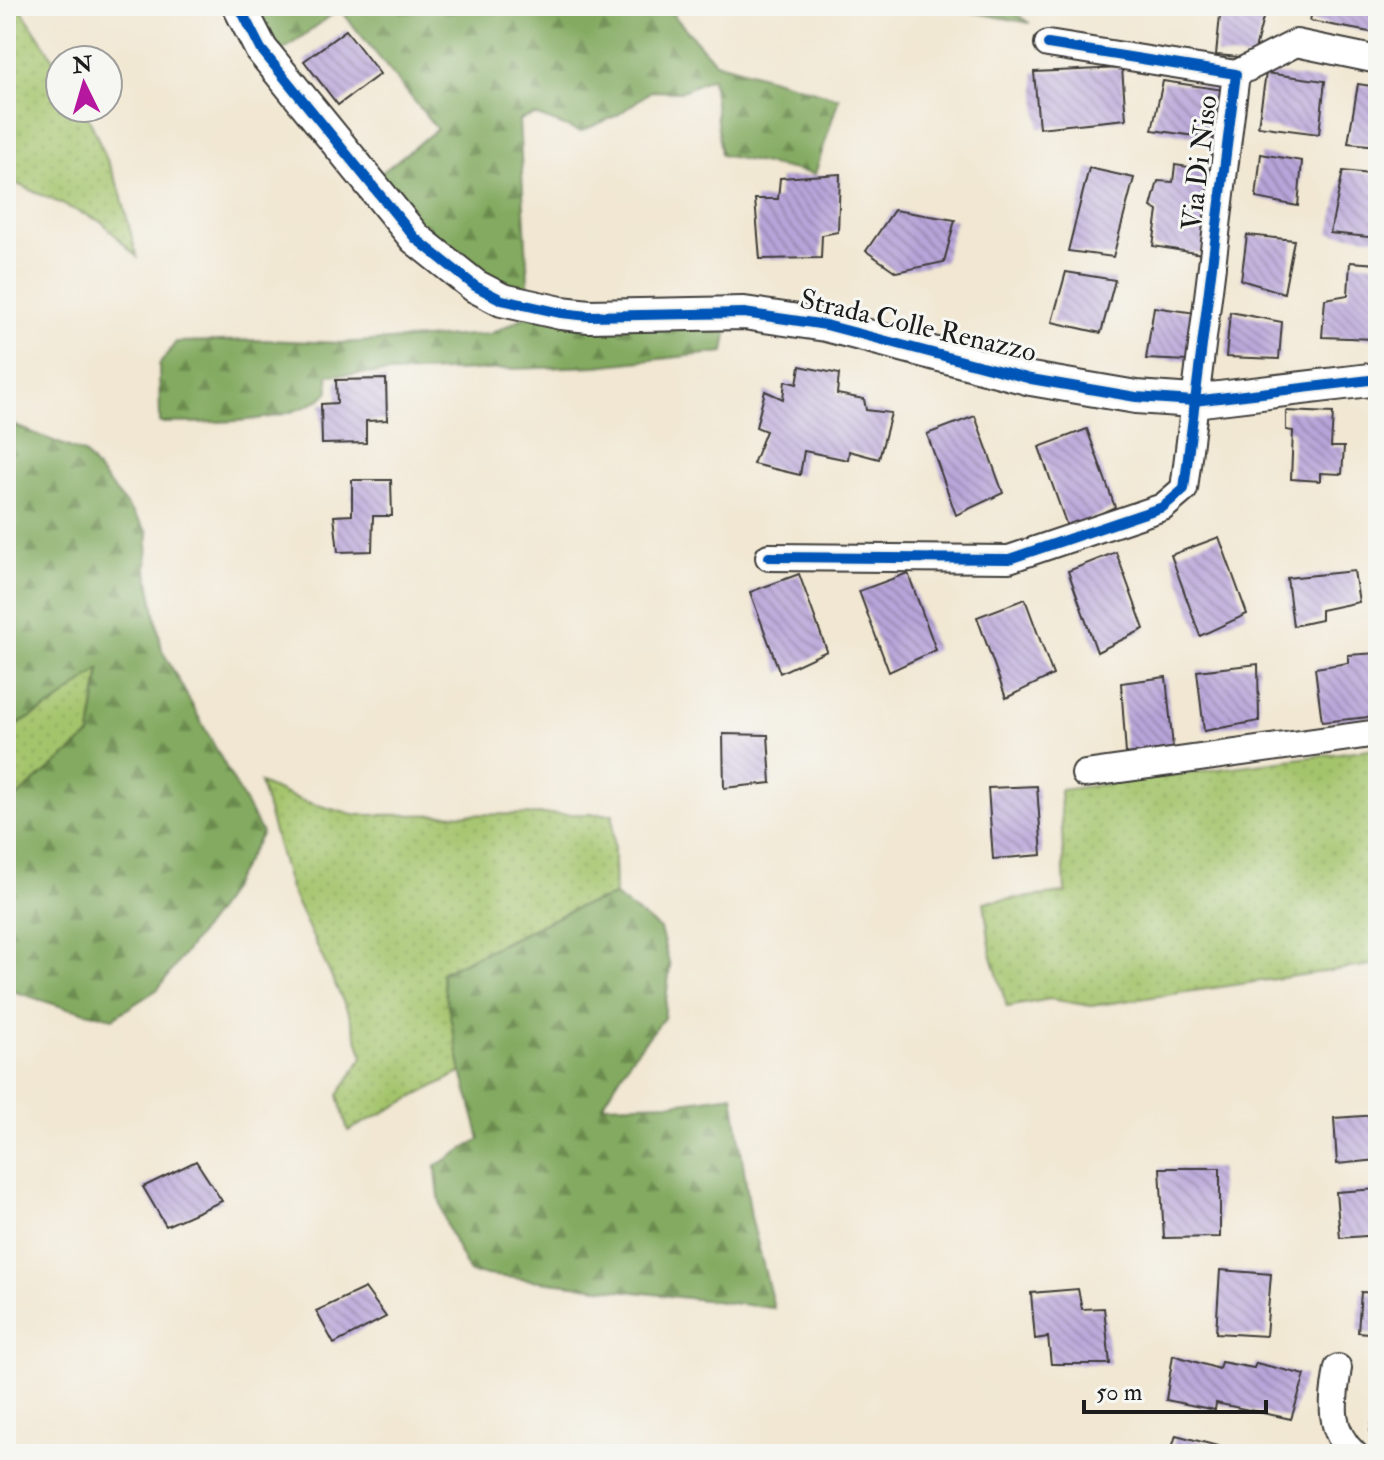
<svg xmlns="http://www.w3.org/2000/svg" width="1384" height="1460" font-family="'IM FELL Double Pica',serif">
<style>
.grass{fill:url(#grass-dots);stroke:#607044;stroke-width:2}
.forest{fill:url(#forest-firs);stroke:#50633e;stroke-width:2}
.building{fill:url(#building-back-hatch)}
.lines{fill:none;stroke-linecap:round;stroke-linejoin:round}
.minor-casing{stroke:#3c3a37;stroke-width:30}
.tertiary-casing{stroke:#3c3a37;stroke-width:36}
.minor{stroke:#fff;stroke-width:26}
.tertiary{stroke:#fff;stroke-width:32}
.cycleway-casing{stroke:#f6f6f2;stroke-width:15}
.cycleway{stroke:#0057b8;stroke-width:10}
.labels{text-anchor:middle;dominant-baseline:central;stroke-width:6;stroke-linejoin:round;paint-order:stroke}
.street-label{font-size:28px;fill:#1c1c1c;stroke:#f6f6f2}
</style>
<defs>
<pattern id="grass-dots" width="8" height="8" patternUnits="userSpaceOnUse" patternTransform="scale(2)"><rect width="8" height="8" fill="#a4c46c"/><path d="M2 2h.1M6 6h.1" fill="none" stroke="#8da85d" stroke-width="1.8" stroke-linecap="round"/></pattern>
<pattern id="forest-firs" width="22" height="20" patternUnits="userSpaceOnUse" patternTransform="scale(2)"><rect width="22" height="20" fill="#83aa60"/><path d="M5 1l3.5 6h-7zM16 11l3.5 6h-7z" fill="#6a8a4e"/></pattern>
<pattern id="building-back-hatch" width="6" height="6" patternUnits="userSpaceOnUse" patternTransform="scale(2)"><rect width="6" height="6" fill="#b8a4d9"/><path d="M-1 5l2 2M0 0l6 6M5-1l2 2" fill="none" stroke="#9585af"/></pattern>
</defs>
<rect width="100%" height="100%" fill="#f6f6f2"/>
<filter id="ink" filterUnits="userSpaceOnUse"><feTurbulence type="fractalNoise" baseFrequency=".0125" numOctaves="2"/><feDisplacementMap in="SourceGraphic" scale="16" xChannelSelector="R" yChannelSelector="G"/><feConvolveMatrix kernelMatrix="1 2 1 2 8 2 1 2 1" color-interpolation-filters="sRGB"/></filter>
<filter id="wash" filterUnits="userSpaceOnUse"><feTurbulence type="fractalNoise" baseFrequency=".006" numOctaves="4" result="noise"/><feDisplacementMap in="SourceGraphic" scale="32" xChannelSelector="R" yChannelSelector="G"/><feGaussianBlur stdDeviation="1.8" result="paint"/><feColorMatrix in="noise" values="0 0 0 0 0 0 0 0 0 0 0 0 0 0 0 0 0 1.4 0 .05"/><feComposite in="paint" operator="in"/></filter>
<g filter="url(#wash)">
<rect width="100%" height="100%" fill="#f1e7d2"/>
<!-- grass -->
<g class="grass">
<path d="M6,6H19L60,69V108H83L88,116L120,190L137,257L102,222L6,179Z"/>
<path d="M100,667L90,735L6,806V731L55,704Z"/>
<path d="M1378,748V964L1091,1006L1050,999L1007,1007L991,953L984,902L1065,893L1060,790Z"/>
<path d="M260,783L300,800L353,815L613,814L615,896L578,907L442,972L462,1072L348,1131L338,1095L363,1057L349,1014L290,889Z"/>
</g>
<!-- forest -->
<g class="forest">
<path d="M253,6H672L675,17L715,62L839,98L815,174L721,155L712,78L680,92L651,91L618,115L580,132L535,115L519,120L529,298L470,275L372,180L437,129L340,9L282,51L257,16Z"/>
<path d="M940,6C973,6 1002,1 1030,23Z"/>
<path d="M527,316L728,328L724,352L596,366L328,375L329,392C292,426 209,422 160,423L159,365L176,342L263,340L340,343L490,334Z"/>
<path d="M6,422L84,453L148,532L147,570L162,650L262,833L220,906L158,989L113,1018L63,1007L6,989V806L90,735L100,669L55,704L6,731Z"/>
<path d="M615,896L660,929L670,966L664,1018L632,1057L602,1105L673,1103L733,1095L751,1217L774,1308L470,1273C448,1231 438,1214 436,1166L480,1139L462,1072L441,973L578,907Z"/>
</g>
<g id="blocks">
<!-- building -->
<g class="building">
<path d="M1221,6L1264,14L1253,58L1216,55Z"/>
<path d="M1313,6H1378L1375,33L1310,21Z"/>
<path d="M346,30L380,74L338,105L304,61Z"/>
<path d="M1122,68L1126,119L1039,128L1034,72Z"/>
<path d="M1266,73L1325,81L1319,134L1258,126Z"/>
<path d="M1163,81L1224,90L1217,139L1152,130Z"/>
<path d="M1358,84L1378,87V146L1348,143Z"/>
<path d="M1261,154L1302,161L1298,206L1256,198Z"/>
<path d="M1175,165L1216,171L1202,254L1153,246L1158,211L1151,207L1158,181L1173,182Z"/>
<path d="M1089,168L1134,178L1113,257L1068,251Z"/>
<path d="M1343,171L1378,175V238L1330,233Z"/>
<path d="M840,174L838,232L822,235L821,258L760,259L755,199H778L780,178Z"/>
<path d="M894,210L955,220L944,262L896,272L866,251Z"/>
<path d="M1247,235L1294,240L1284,293L1241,280Z"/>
<path d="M1350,262L1378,264L1375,339L1322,337L1325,299L1348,295Z"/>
<path d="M1066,272L1115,280L1101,333L1052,322Z"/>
<path d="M1154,307L1196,313L1189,361L1146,359Z"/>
<path d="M1230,312L1282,322L1279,359L1226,357Z"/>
<path d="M800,366L839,374L837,394L864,399L866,410L891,413L879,459L849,451L848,460L804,451L800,475L753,464L766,431L756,427L765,391L783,399L785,381L797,384Z"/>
<path d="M386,379L387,420L366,421V443L322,444L321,404L337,403L336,380Z"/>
<path d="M1286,411L1333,413L1331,447H1344L1342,474L1320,473V481L1291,479L1293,431L1286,430Z"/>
<path d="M975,416L1003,493L956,515L927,434Z"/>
<path d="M1087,429L1115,507L1068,529L1039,447Z"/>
<path d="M1378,463V499H1376L1373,464Z"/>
<path d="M352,480H391L392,516H373L372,551L338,552L334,516L352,515Z"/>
<path d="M1219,537L1247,614L1200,636L1171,555Z"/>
<path d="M1116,552L1144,629L1097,652L1068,571Z"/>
<path d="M1354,571L1359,602L1321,610V620L1293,626L1287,578Z"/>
<path d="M908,573L936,650L889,672L859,591Z"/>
<path d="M799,574L827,651L780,673L750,592Z"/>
<path d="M1025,599L1053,675L1006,698L977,617Z"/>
<path d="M1378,653V716L1322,722L1315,668L1348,663V655Z"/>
<path d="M1258,664L1259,721L1204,731L1197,671Z"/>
<path d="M1166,677L1173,748L1126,754L1121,683Z"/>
<path d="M723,734L768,735L771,783L724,788Z"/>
<path d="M1037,786L1042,855L993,859L988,788Z"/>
<path d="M1378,1115V1160L1337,1164L1334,1118Z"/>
<path d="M196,1161L222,1201L166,1226L143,1187Z"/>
<path d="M1160,1168H1220V1237L1164,1238Z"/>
<path d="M1378,1189V1235L1340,1238L1336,1192Z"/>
<path d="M1220,1270L1271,1274L1266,1336L1216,1333Z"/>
<path d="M365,1288L386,1317L334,1344L316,1311Z"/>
<path d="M1078,1289L1082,1309L1104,1308L1110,1364H1051L1048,1337L1035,1339L1031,1293Z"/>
<path d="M1361,1292L1378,1293V1334L1358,1332Z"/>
<path d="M1173,1355L1219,1369L1221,1362L1254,1368L1256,1363L1305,1375L1291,1419L1216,1403L1215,1410L1166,1400Z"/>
<path d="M1377,1399H1378V1433L1370,1432Z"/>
<path d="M1176,1435L1225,1448L1223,1454H1170Z"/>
</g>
</g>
</g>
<g filter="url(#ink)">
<use href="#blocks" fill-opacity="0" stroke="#3c3a37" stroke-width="2"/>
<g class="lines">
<defs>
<g id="minor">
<path d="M1236,74L1296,43L1378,60"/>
<path d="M769,557L1009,559L1163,507L1184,489L1236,74L1048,44"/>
<path d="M1085,774L1378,733"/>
<path d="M1338,1368C1333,1400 1327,1429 1354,1454"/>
</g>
<path id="tertiary" d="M239,6L261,49L415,238L475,286L502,300L561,313L589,316L744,313L826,325L1031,379L1136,397L1194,401L1378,379"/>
</defs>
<!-- minor casing -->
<use href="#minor" class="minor-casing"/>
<!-- tertiary casing -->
<use href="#tertiary" class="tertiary-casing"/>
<!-- minor -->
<use href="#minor" class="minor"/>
<!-- tertiary -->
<use href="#tertiary" class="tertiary"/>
<defs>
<g id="cycleway">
<path d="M239,6L261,49L415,238L475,286L502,300L561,313L589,316L744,313L826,325L1031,379L1136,397L1194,401L1378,379"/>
<path d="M769,557L1009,559L1163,507L1184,489L1236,74L1048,44"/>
</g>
</defs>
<!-- cycleway casing -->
<use href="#cycleway" class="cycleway-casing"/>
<!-- cycleway -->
<use href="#cycleway" class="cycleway"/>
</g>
</g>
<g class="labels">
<!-- street labels -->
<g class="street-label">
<text transform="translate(1200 163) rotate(-83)">Via Di Niso</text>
<text transform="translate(918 326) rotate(13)">Strada Colle Renazzo</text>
</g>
</g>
<!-- margin -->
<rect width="1384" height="1460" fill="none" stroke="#f6f6f2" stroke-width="32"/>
<!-- north arrow -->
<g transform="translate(84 84) rotate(355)"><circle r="38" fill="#f6f6f2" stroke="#9f9f9c" stroke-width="2"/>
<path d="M0-6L14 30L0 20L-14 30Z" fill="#b5179e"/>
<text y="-12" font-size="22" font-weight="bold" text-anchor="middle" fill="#1c1c1c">N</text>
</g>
<!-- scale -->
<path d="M1084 1400v12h182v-12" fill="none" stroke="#1c1c1c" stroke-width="4"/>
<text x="1096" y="1400" font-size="24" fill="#1c1c1c" stroke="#f6f6f2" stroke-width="6" paint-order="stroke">50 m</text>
</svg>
